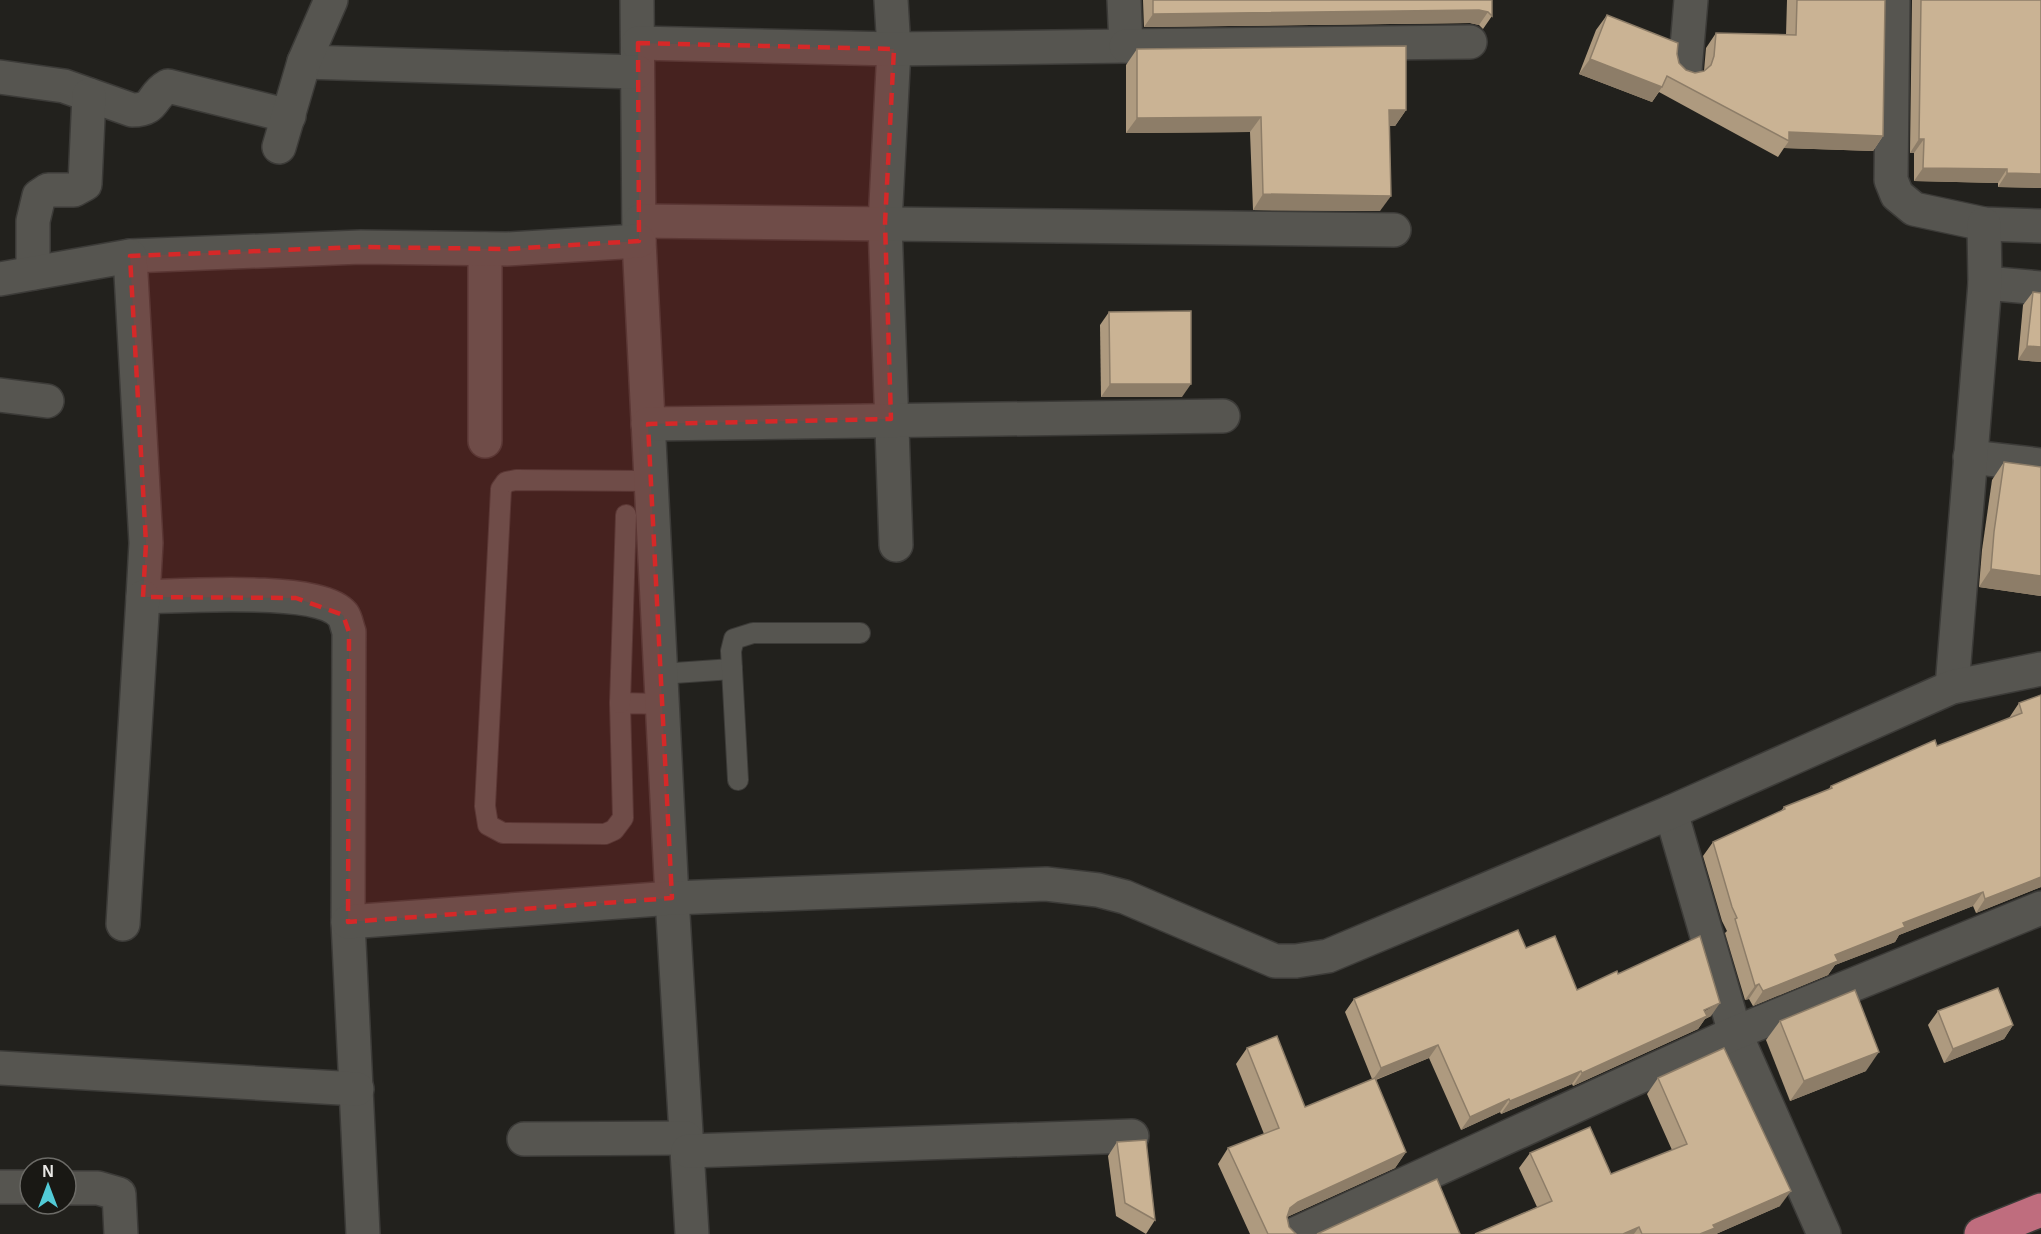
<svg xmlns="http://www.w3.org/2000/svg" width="2041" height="1234" font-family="Helvetica,sans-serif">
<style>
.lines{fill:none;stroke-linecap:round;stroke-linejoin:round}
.lane-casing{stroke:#3c3b38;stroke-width:22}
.street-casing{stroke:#3c3b38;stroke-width:36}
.highway-casing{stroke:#3c3b38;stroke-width:36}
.lane{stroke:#565550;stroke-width:20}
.street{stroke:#565550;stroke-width:33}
.highway{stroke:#bf6d7e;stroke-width:33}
.wall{fill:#ae9a7f}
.shaded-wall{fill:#8d7d68}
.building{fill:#cab394;stroke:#8d7d68;stroke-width:1.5}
.marked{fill:#d62828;fill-opacity:0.2;stroke:#d62828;stroke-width:4.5;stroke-dasharray:12 8;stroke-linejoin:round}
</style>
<rect width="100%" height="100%" fill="#22211d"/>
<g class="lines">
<defs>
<g id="lane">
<path d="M652,481L516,480L506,482L501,489L485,806L488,825L503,833L605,834L614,830L623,818L620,703L662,704"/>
<path d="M660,674L732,669"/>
<path d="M620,703L626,515"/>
<path d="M738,780L731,651L734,639L753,633H860"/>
</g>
<g id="street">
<path d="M637,0L639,241L672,898L692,1234"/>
<path d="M891,0L894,49L885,223L896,545"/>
<path d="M1893,0L1891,180L1897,195L1914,209L1984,224L2041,226"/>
<path d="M638,43L894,49L1126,46L1124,0"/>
<path d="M1126,46L1470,42"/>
<path d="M304,62L637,72"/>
<path d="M1685,70L1691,0"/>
<path d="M0,77L64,86L132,110C157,110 150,96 168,86L289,116"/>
<path d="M279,147L304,62L331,0"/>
<path d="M640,221L1394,230"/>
<path d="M485,249V441"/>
<path d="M130,256L361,247L507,249L639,241"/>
<path d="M33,273V221L39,196L48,190H74L85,184L89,95"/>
<path d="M0,279L130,256L146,543L143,597C181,596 320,586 343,615C346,619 347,627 349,632L348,922L363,1234"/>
<path d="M1985,283L2041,288"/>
<path d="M0,395L47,401"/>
<path d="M648,424L1223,416"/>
<path d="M1970,457L2041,465"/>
<path d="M1952,687L1985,283L1984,224"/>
<path d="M1671,812L1735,1033L1824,1234"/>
<path d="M348,922L672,898L1046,884L1098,890L1125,897L1275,961H1296L1328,956L1671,812L1952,687L2041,669"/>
<path d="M123,924L143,597"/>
<path d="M0,1068L357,1089"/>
<path d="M524,1139L686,1138"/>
<path d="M688,1151L1132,1136"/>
<path d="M0,1187H30"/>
<path d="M66,1188H98L119,1194L121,1234"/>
<path d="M1295,1234L1735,1033L2041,908"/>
</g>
<path id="highway" d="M1981,1234L2041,1210"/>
</defs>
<!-- lane casing -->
<use href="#lane" class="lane-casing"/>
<!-- street casing -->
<use href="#street" class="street-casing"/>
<!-- highway casing -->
<use href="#highway" class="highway-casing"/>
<!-- lane -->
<use href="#lane" class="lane"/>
<!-- street -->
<use href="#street" class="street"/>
<!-- highway -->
<use href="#highway" class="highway"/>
</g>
<!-- wall -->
<g class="wall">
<path d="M1143,0H1492V16L1483,29L1479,25L1470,23L1144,27Z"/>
<path d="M1787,0H1885L1883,136L1873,151L1784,148L1778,157L1659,92L1652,102L1579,74L1596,30L1607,15L1677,54L1679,63L1686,70L1695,73L1704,71L1706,48L1716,33L1786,35Z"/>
<path d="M1912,0H2041V188L1998,187V183L1914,181V153H1910Z"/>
<path d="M1137,49L1406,110L1395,126H1390L1380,211L1253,210L1250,132L1126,133V65Z"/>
<path d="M2033,292L2041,362L2018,360L2023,305Z"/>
<path d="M1109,312L1182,397H1101L1100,325Z"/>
<path d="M2004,462L2041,596L1979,587L1982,550L1992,480Z"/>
<path d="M2041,695V887L1976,913L1973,906L1899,935L1895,942L1835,965L1828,975L1753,1006L1749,999L1745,1000L1725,933L1727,931L1722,921L1703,856L1713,842L1781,811L1784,807L1828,790L1831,786L1937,746L2009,718L2019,703Z"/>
<path d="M1526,948L1577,990L1618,974L1711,1016L1705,1019L1698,1029L1573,1086L1572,1084L1501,1114L1500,1112L1461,1130L1429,1058L1376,1080L1406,1152L1395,1168L1287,1217L1289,1227L1296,1234H1250L1218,1164L1228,1148L1264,1134L1236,1064L1247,1048L1305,1107L1372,1079L1345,1012L1354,999Z"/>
<path d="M1938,1011L2013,1025L2004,1039L1944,1063L1928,1025Z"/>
<path d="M1780,1021L1866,1071L1790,1101L1766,1040Z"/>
<path d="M1658,1078L1780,1206L1716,1234H1475L1537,1207L1519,1168L1530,1153L1611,1174L1672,1150L1647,1094Z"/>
<path d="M1117,1142L1155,1220L1146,1234L1116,1216L1108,1156Z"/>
</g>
<!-- shaded-wall -->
<g class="shaded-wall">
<path d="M1479,10L1488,12L1479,25L1470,23L1144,27L1153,14Z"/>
<path d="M1590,59L1662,87L1652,102L1579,74Z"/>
<path d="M1389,110H1406L1395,126H1379Z"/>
<path d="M1261,117L1250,132L1126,133L1137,118Z"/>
<path d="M1789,132L1883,136L1873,151L1784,148L1789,141Z"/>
<path d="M1919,139H1924L1914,153H1910Z"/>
<path d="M1923,168L2007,169L1998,183L1914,181Z"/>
<path d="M2007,173L2041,174V188L1998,187Z"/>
<path d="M1263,194L1391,196L1380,211L1253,210Z"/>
<path d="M2027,346L2041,347V362L2018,360Z"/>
<path d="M1110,384H1191L1182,397H1101Z"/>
<path d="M1991,569L2041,576V596L1979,587Z"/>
<path d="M2041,877V887L1976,913L1985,899Z"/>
<path d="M1983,892L1973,906L1899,935L1895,942L1835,965L1828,975L1753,1006L1763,991L1835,955L1903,923Z"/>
<path d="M1759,984L1749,999L1745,1000L1755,986Z"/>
<path d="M1720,1003L1711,1016L1705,1019L1698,1029L1573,1086L1582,1073Z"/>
<path d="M2013,1025L2004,1039L1944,1063L1953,1049Z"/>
<path d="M1438,1045L1429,1058L1372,1081L1381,1068Z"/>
<path d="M1879,1052L1866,1071L1790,1101L1804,1081Z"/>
<path d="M1581,1071L1572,1084L1501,1114L1510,1101Z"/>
<path d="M1509,1099L1500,1112L1461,1130L1470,1117Z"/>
<path d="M1406,1152L1395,1168L1287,1217L1290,1208L1298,1202Z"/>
<path d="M1791,1191L1780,1206L1716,1234H1700L1713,1225Z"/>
<path d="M1639,1227L1634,1234H1623Z"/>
</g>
<!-- building -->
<g class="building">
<path d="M1153,0H1492V16L1488,12L1479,10L1153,14Z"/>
<path d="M1797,0H1885L1883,136L1789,132V141L1667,76L1662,87L1590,59L1607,15L1678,43L1677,54L1679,63L1686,70L1695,73L1704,71L1711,65L1714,56L1716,33L1796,35Z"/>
<path d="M1921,0H2041V174L2007,173V169L1923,168L1924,139H1919Z"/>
<path d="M1406,46V110H1389L1391,196L1263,194L1261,117L1137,118V49Z"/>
<path d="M2033,292L2041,293V347L2027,346Z"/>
<path d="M1191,311V384H1110L1109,312Z"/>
<path d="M2004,462L2041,467V576L1991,569L1994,532Z"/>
<path d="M2041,695V877L1985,899L1983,892L1903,923L1905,927L1835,955L1838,961L1763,991L1759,984L1755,986L1735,919L1737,918L1732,907L1713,842L1785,809L1784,807L1832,788L1831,786L1935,740L1937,746L2022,713L2019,703Z"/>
<path d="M1518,930L1526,948L1555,936L1577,990L1617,971L1618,974L1700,936L1720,1003L1704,1010L1707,1016L1582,1073L1581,1071L1510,1101L1509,1099L1470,1117L1438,1045L1381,1068L1354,999Z"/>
<path d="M1998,988L2013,1025L1953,1049L1938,1011Z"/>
<path d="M1855,990L1879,1052L1804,1081L1780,1021Z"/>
<path d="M1277,1036L1305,1107L1375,1078L1406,1152L1298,1202L1290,1208L1287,1217L1289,1227L1296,1234H1268L1228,1148L1279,1128L1247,1048Z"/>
<path d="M1724,1048L1791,1191L1713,1225L1715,1228L1700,1234H1642L1639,1227L1623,1234H1475L1552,1201L1530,1153L1590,1127L1611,1174L1687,1144L1658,1078Z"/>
<path d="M1146,1140L1155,1220L1125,1203L1117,1142Z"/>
<path d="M1437,1179L1460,1234H1317Z"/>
</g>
<!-- marked area -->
<path class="marked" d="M638,43L894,49L885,223L891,419L648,424L672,898L348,922L349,632L343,615L296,598L143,597L146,543L130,256L361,247L507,249L639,241Z"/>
<!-- north arrow -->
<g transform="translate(48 1186)"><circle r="28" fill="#191814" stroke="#6c6b67" stroke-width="1.5"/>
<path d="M0-4.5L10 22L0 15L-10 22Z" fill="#52cbd7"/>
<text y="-9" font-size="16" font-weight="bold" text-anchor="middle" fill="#e8e7e4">N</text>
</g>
</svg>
